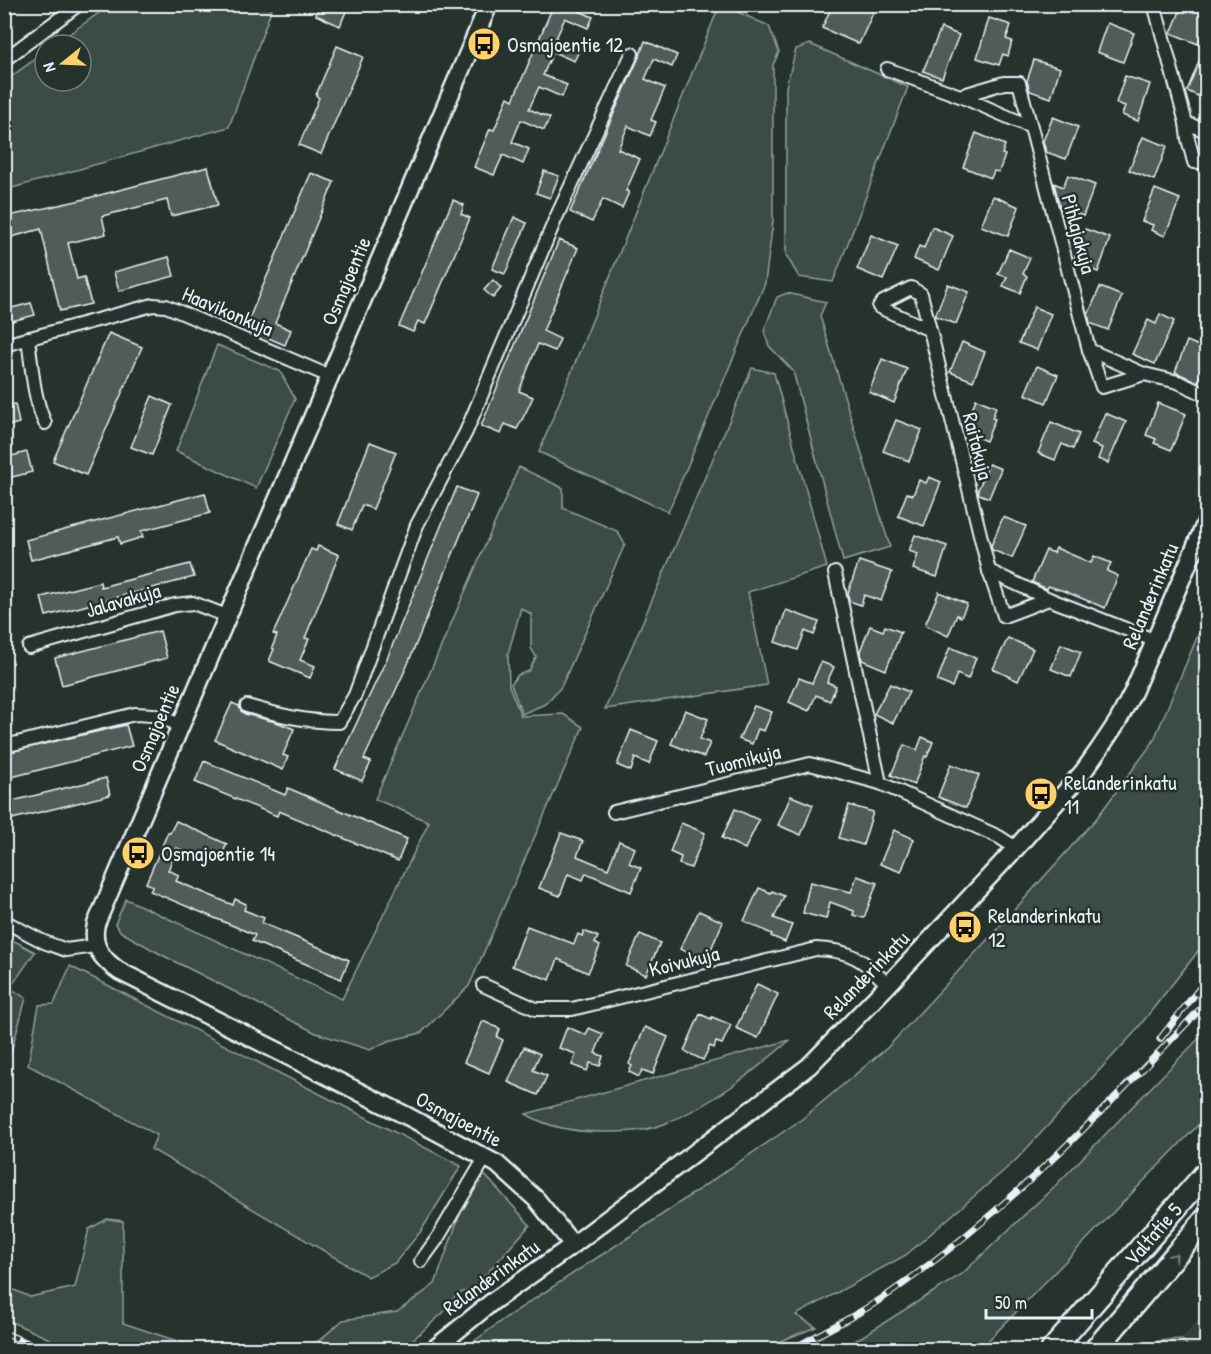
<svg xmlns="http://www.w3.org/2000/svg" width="1211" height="1354" font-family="'Patrick Hand',sans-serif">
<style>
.built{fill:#333f3a}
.green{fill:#3e4b47;stroke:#939ea0;stroke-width:1.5}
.building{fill:#505c59;stroke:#e8f1f8;stroke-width:1.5}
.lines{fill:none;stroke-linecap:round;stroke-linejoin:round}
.street-casing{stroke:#e8f1f8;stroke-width:16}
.secondary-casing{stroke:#e8f1f8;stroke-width:21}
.highway-casing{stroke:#e8f1f8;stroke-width:26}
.street{stroke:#26332d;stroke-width:12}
.secondary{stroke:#26332d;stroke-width:16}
.highway{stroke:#26332d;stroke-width:21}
.rail-casing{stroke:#e8f1f8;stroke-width:7}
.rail{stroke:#26332d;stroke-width:4.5;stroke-dasharray:14;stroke-linecap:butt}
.oneway{stroke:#6a7674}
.labels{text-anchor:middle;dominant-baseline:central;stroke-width:5;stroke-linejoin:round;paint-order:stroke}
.poi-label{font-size:21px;fill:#e8f1f8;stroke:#26332d;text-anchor:start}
.street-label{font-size:21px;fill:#e8f1f8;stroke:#26332d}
</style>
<rect width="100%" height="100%" fill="#26332d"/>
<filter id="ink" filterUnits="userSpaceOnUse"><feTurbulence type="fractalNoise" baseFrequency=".0167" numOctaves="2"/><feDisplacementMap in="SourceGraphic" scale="12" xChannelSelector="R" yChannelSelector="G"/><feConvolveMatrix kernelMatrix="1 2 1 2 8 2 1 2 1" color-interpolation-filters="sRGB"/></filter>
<g filter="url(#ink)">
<!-- built -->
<path class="built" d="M1206,1312V1349H1191L1181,1339Z"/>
<!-- green -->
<g class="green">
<path d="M720,4L769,26L779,52L773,65V221L765,283L668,512L539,452Z"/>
<path d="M110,5H273L229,127L5,190V81L45,52V81H81V45H54Z"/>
<path d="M810,44L908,87L833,282L799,277L786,255V87L796,49Z"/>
<path d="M787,293L826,302L820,316L890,547L843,561L793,371L769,346L764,331L777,297Z"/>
<path d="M217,345L280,371L295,399L256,488L176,451Z"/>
<path d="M752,368L774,373L827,567L748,592L767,685L605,709Z"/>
<path d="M519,467L563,488V508L617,531L625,544L561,687L545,704L522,714L511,684L518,675L529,671L536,657L531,648V614L521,608L508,654L509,686L521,716L563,714L583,727L469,986L421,1033L388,1041L370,1050L316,1033L162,955L121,932L115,924L126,899L342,999L429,822L375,799Z"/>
<path d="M1206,616V939L1203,945L1134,1033L1015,1161L906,1255L796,1315L816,1327L760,1349H464L505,1318L638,1231L802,1119L888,1047L989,938L1096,819L1153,742Z"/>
<path d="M5,936L35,952L10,988L26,998L5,1074Z"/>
<path d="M70,966L461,1166L421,1231L395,1263L368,1277L151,1149L157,1135L28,1065L39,1005L54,1004Z"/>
<path d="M1206,1031V1117L980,1349H842L962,1274L1055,1186Z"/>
<path d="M790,1040C752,1073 712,1105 664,1124C645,1132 622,1132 601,1132C574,1132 549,1128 526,1114Z"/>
<path d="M484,1174L530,1225L473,1289L457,1294L443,1313L402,1349L308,1350L343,1320L397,1312L435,1284L471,1183Z"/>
<path d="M107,1219L123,1221V1323L201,1349H82L54,1341L5,1319V1286L30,1297L75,1287L89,1229Z"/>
<path d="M1181,1339L1191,1349H1151L1158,1341Z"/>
</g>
<!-- building -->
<g class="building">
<path d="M320,4H349L340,26L316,15Z"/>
<path d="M554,4H581L579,11L593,17L588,28L565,18L555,41L579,51L574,61L553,52L543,75L567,85L562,97L539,87L529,109L550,118L544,130L521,120L512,142L529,149L523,164L503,155L494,175L474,167L490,129L494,130L508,97L513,100Z"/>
<path d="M833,4H877L859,44L822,28Z"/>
<path d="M1183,4H1192L1206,11V24L1198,44L1171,33Z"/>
<path d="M989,18L1011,25L1006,39L1012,41L1008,56L1003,54L999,65L977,58Z"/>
<path d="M1107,23L1134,33L1123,62L1097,52Z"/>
<path d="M941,28L959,35L942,78L923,71Z"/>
<path d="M645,41L677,55L672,67L654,59L645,79L665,88L651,120L656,122L650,136L628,126L618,149L640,159L626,191L629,192L622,208L603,199L592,222L570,212L639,57Z"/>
<path d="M1206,44V100L1187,91Z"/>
<path d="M337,46L363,57L321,154L299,145L319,98L316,95Z"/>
<path d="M1034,60L1060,68L1051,98L1030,91L1027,81Z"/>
<path d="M1125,76L1150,84L1138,121L1122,115L1125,106L1116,103Z"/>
<path d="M1053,117L1078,127L1066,159L1046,152L1043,141Z"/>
<path d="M976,133L1005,145L1002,154L1005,155L999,172L994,171L991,178L963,167Z"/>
<path d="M1143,137L1167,146L1154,180L1129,170Z"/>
<path d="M208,167L218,205L171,216L167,200L102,216L106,234L68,243L77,279L84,277L91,304L60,311L41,229L4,239V217L77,201Z"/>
<path d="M544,171L559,176L550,198L536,193Z"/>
<path d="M311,173L334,182L275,323L291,330L285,345L245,328Z"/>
<path d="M1068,175L1095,185L1083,216L1060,208L1054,183L1063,187Z"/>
<path d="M1155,189L1180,199L1165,236L1151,230L1153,225L1142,221Z"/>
<path d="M993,196L1019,207L1008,236L981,226Z"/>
<path d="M453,200L464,205L461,214L470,218L425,324L418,321L413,332L399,326Z"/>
<path d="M514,217L527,223L505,274L492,269Z"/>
<path d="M932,227L953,236L939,270L914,259L919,246L924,248Z"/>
<path d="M1085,229L1110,238L1098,272L1075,264L1074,259Z"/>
<path d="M871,235L898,246L883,280L857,269Z"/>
<path d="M559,240L578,248L543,331L560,339L555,351L538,344L519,391L533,397L527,410L517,429L505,424L501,434L481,426Z"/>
<path d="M1009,249L1030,258L1023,274L1027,276L1020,293L1003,286L1007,277L998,274Z"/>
<path d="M169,257L174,276L119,291L114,272Z"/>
<path d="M493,280L501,288L493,298L484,290Z"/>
<path d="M948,284L969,292L956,324L935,316Z"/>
<path d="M1100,287L1122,296L1108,330L1090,323L1088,315Z"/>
<path d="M31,303L35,315L4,323V310Z"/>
<path d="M1034,307L1051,314L1037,350L1019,343Z"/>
<path d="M1160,314L1174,321L1155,364L1132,354L1148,320L1156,324Z"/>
<path d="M109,333L142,347L86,475L53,461Z"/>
<path d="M1187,341L1206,349V360L1198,382L1175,372Z"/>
<path d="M962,342L985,352L973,381L950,372Z"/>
<path d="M882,359L907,369L894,403L869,392Z"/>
<path d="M1037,366L1058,375L1046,403L1025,394Z"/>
<path d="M152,396L172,405L152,455L131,447Z"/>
<path d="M976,399L996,407L992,418L995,419L986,441L965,432L970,422L967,421Z"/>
<path d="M1158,403L1186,414L1171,450L1154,443L1156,439L1146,435Z"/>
<path d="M15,404L19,423L4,427V406Z"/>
<path d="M1105,413L1126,422L1108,463L1098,459L1102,448L1092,444Z"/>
<path d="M896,420L922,430L909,461L883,451Z"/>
<path d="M1051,422L1079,434L1073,449L1062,444L1055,460L1038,453Z"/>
<path d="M370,442L396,452L373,509L362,505L352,530L338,524Z"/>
<path d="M27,452L32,472L4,479V458Z"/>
<path d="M989,464L1001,469L989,498L979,494L978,490Z"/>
<path d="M929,477L941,482L924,526L898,516L907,493L913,495L919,480L926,483Z"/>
<path d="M457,487L477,495L407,666L364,759L371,762L362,781L335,769L388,656Z"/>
<path d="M205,493L210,513L141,531L143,537L120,544L118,537L31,560L26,540Z"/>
<path d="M1003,517L1026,526L1012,558L992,550L991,546Z"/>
<path d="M915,535L947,546L937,577L913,569L918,554L909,551Z"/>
<path d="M318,546L339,555L305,638L309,639L300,660L315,666L310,678L269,661L274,649L272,648L277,635L273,634L279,621L311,549L316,551Z"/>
<path d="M1056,548L1091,563L1094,556L1111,563L1107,571L1118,576L1105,608L1064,591L1048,586L1047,589L1032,582L1046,550L1054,553Z"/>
<path d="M859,561L892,572L881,601L864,595L861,605L849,601L848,593Z"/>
<path d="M190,564L194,577L46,616L41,597L100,582L101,587Z"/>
<path d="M939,592L967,604L961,617L957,615L948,636L925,625Z"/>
<path d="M786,610L819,622L814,635L805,631L798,650L775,642Z"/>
<path d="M870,626L883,631L885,626L901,632L886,670L862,660L860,651Z"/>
<path d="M160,631L167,658L62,685L55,658Z"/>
<path d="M1008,638L1033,649L1018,681L993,669Z"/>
<path d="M1061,644L1081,652L1071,677L1051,669Z"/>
<path d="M950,647L976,658L968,679L957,674L952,687L937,681Z"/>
<path d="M821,662L834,667L827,682L836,686L830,701L816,695L809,711L789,702L799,678L812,683Z"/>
<path d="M890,684L909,692L893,723L874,714Z"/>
<path d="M232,703L239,706L241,711L245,714L279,723L294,729L283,755L288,757L283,770L215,740Z"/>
<path d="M754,706L772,712L764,731L758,729L752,744L739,739Z"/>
<path d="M685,710L708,719L700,739L710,743L704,757L671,744Z"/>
<path d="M126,725L132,746L4,779V753Z"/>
<path d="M631,730L658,741L649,764L635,758L631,771L617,765Z"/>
<path d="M922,737L933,742L927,757L925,756L914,785L891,775L904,745L917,750Z"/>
<path d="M204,761L285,795L288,788L407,839L398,861L279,811L277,816L195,782Z"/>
<path d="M951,764L979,775L966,808L938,797Z"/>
<path d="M106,778L110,795L4,821V803Z"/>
<path d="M791,796L813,805L801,835L778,825Z"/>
<path d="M849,805L873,812L863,845L839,838Z"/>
<path d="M735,809L759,820L745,849L722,838Z"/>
<path d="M176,821L227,844L221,856L214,852L209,863L177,848L168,870L179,875L176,881L233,905L235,899L246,904L244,910L264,918L262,923L349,960L341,979L252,941L255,935L150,891L153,886L146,883L168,832L170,833Z"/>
<path d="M681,823L705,833L691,868L679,864L681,857L670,852Z"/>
<path d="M894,830L914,839L901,872L880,864Z"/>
<path d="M561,833L583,841L577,856L608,869L619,841L635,848L629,863L641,868L631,892L586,873L583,880L568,874L560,896L539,888Z"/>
<path d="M857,876L877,883L864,918L853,915L854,911L830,902L826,919L803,913L810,882L851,892Z"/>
<path d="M759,888L771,893L772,891L784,896L774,918L792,925L785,942L771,936L772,934L744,921Z"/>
<path d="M699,911L723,922L711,949L717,951L712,962L680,949Z"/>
<path d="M527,926L574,944L578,934L582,936L584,931L598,937L595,943L600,946L588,973L558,959L550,980L512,966Z"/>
<path d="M640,934L660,943L646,975L626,966Z"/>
<path d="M757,984L778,994L758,1038L736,1028Z"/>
<path d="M700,1014L711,1019L712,1017L731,1025L722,1044L716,1042L714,1048L710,1046L703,1060L684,1051Z"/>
<path d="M483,1021L500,1029L497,1037L503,1040L489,1073L464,1062Z"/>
<path d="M567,1027L586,1035L589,1028L603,1034L595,1053L603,1056L600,1066L590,1063L587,1071L572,1065L576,1054L559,1048Z"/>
<path d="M645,1027L668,1037L653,1074L642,1070L639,1077L629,1072L632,1066L629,1064Z"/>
<path d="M524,1047L540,1054L533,1070L547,1076L538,1095L508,1082Z"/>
</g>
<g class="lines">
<defs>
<g id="street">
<path d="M1154,4L1186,123L1206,131"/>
<path d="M4,60L79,4"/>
<path d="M887,69L960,96L1031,127L1089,350L1144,374L1178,382L1206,395"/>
<path d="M960,96L1004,83H1019L1031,127"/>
<path d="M1186,123L1188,139L1194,162H1206"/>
<path d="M930,330L879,307L883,302L911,288L921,294L930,330L989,571L1049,599L1156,641"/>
<path d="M28,338C32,367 33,397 45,423"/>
<path d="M4,345L153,305L166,306L329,376"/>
<path d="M1089,350L1102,387L1144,374"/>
<path d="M989,571L1004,616L1049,599"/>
<path d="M835,573L880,783"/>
<path d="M29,647L175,605L193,603L227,616"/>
<path d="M247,706C278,715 307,722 339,722L355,695L417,525L466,432L555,220L632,54"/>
<path d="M13,744L135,714L153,715L181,725"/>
<path d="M614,812L810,764L880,783L999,837L1016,848"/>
<path d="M4,921L44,942L66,950L95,946"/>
<path d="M483,985L536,1009H572L816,949C851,950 864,960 888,985"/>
<path d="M421,1261L437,1239L485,1158"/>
</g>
<g id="secondary">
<path d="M489,4L96,924C91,946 102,959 119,971L409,1117L497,1164L537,1200L573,1245"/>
<path d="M433,1350L492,1302L573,1245L809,1066L888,985L1016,848L1083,772L1100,748L1118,721L1133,692L1206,522"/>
</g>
<g id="highway">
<path d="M1052,1350L1206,1173"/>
<path d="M1095,1350L1206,1219"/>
</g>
</defs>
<!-- street casing -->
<use href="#street" class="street-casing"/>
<!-- secondary casing -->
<use href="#secondary" class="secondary-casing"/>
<!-- highway casing -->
<use href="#highway" class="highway-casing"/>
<!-- street -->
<use href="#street" class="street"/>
<!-- secondary -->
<use href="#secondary" class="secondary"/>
<!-- highway -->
<use href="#highway" class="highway"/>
<defs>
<g id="rail">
<path d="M1160,1039L1206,980"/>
<path d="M4,1333L44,1350"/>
<path d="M790,1350C827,1330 866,1311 900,1286C1013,1206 1111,1103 1206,1003"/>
</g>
</defs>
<!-- rail casing -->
<use href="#rail" class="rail-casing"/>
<!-- rail -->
<use href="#rail" class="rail"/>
</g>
<!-- one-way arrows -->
<defs><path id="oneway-chevron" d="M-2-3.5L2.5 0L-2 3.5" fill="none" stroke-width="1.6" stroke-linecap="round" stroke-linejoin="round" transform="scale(1.5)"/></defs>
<use class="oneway" href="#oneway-chevron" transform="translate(1174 1257) rotate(-49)"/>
</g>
<!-- icons -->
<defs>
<symbol id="bus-disc" viewBox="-11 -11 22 22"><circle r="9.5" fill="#ffd166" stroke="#26332d"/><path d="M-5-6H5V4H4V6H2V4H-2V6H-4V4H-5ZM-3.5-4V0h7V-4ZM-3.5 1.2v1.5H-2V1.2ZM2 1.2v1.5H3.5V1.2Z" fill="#111"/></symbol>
</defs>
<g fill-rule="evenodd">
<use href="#bus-disc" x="465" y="25" width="38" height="38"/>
<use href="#bus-disc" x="1022" y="775" width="38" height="38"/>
<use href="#bus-disc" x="119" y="834" width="38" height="38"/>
<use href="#bus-disc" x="946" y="908" width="38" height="38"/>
</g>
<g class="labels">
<!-- poi labels -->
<g class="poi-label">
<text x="507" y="44">Osmajoentie 12</text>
<text x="1064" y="782">Relanderinkatu<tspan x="1064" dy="24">11</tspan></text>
<text x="161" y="853">Osmajoentie 14</text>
<text x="988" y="915">Relanderinkatu<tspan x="988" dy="24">12</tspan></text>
</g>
<!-- street labels -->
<g class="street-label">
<text transform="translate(1079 234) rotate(75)">Pihlajakuja</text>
<text transform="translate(346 281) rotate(-67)">Osmajoentie</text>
<text transform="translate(228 311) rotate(23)">Haavikonkuja</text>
<text transform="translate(978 446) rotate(76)">Raitakuja</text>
<text transform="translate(1150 596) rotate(-67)">Relanderinkatu</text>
<text transform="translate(123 600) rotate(-16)">Jalavakuja</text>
<text transform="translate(155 728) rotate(-67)">Osmajoentie</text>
<text transform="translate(743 760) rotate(-14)">Tuomikuja</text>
<text transform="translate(684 961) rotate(-14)">Koivukuja</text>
<text transform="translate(866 975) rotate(-46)">Relanderinkatu</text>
<text transform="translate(459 1119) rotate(28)">Osmajoentie</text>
<text transform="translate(1153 1234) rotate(-49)">Valtatie 5</text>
<text transform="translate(491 1277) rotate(-36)">Relanderinkatu</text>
</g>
</g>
<!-- margin -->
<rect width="1211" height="1354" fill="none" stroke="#26332d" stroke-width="24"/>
<rect x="12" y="12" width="1187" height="1330" fill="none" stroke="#e8f1f8" stroke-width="2" filter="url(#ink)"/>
<!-- north arrow -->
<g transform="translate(63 63) rotate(252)"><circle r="28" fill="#26332d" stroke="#747f7e" stroke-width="1.5"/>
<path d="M0-4.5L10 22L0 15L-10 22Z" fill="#ffd166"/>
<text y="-9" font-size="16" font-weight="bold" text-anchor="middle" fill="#e8f1f8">N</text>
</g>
<!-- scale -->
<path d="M986 1309v9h106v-9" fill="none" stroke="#e8f1f8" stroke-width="3"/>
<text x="995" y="1309" font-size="18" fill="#e8f1f8" stroke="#26332d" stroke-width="4.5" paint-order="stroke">50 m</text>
</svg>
